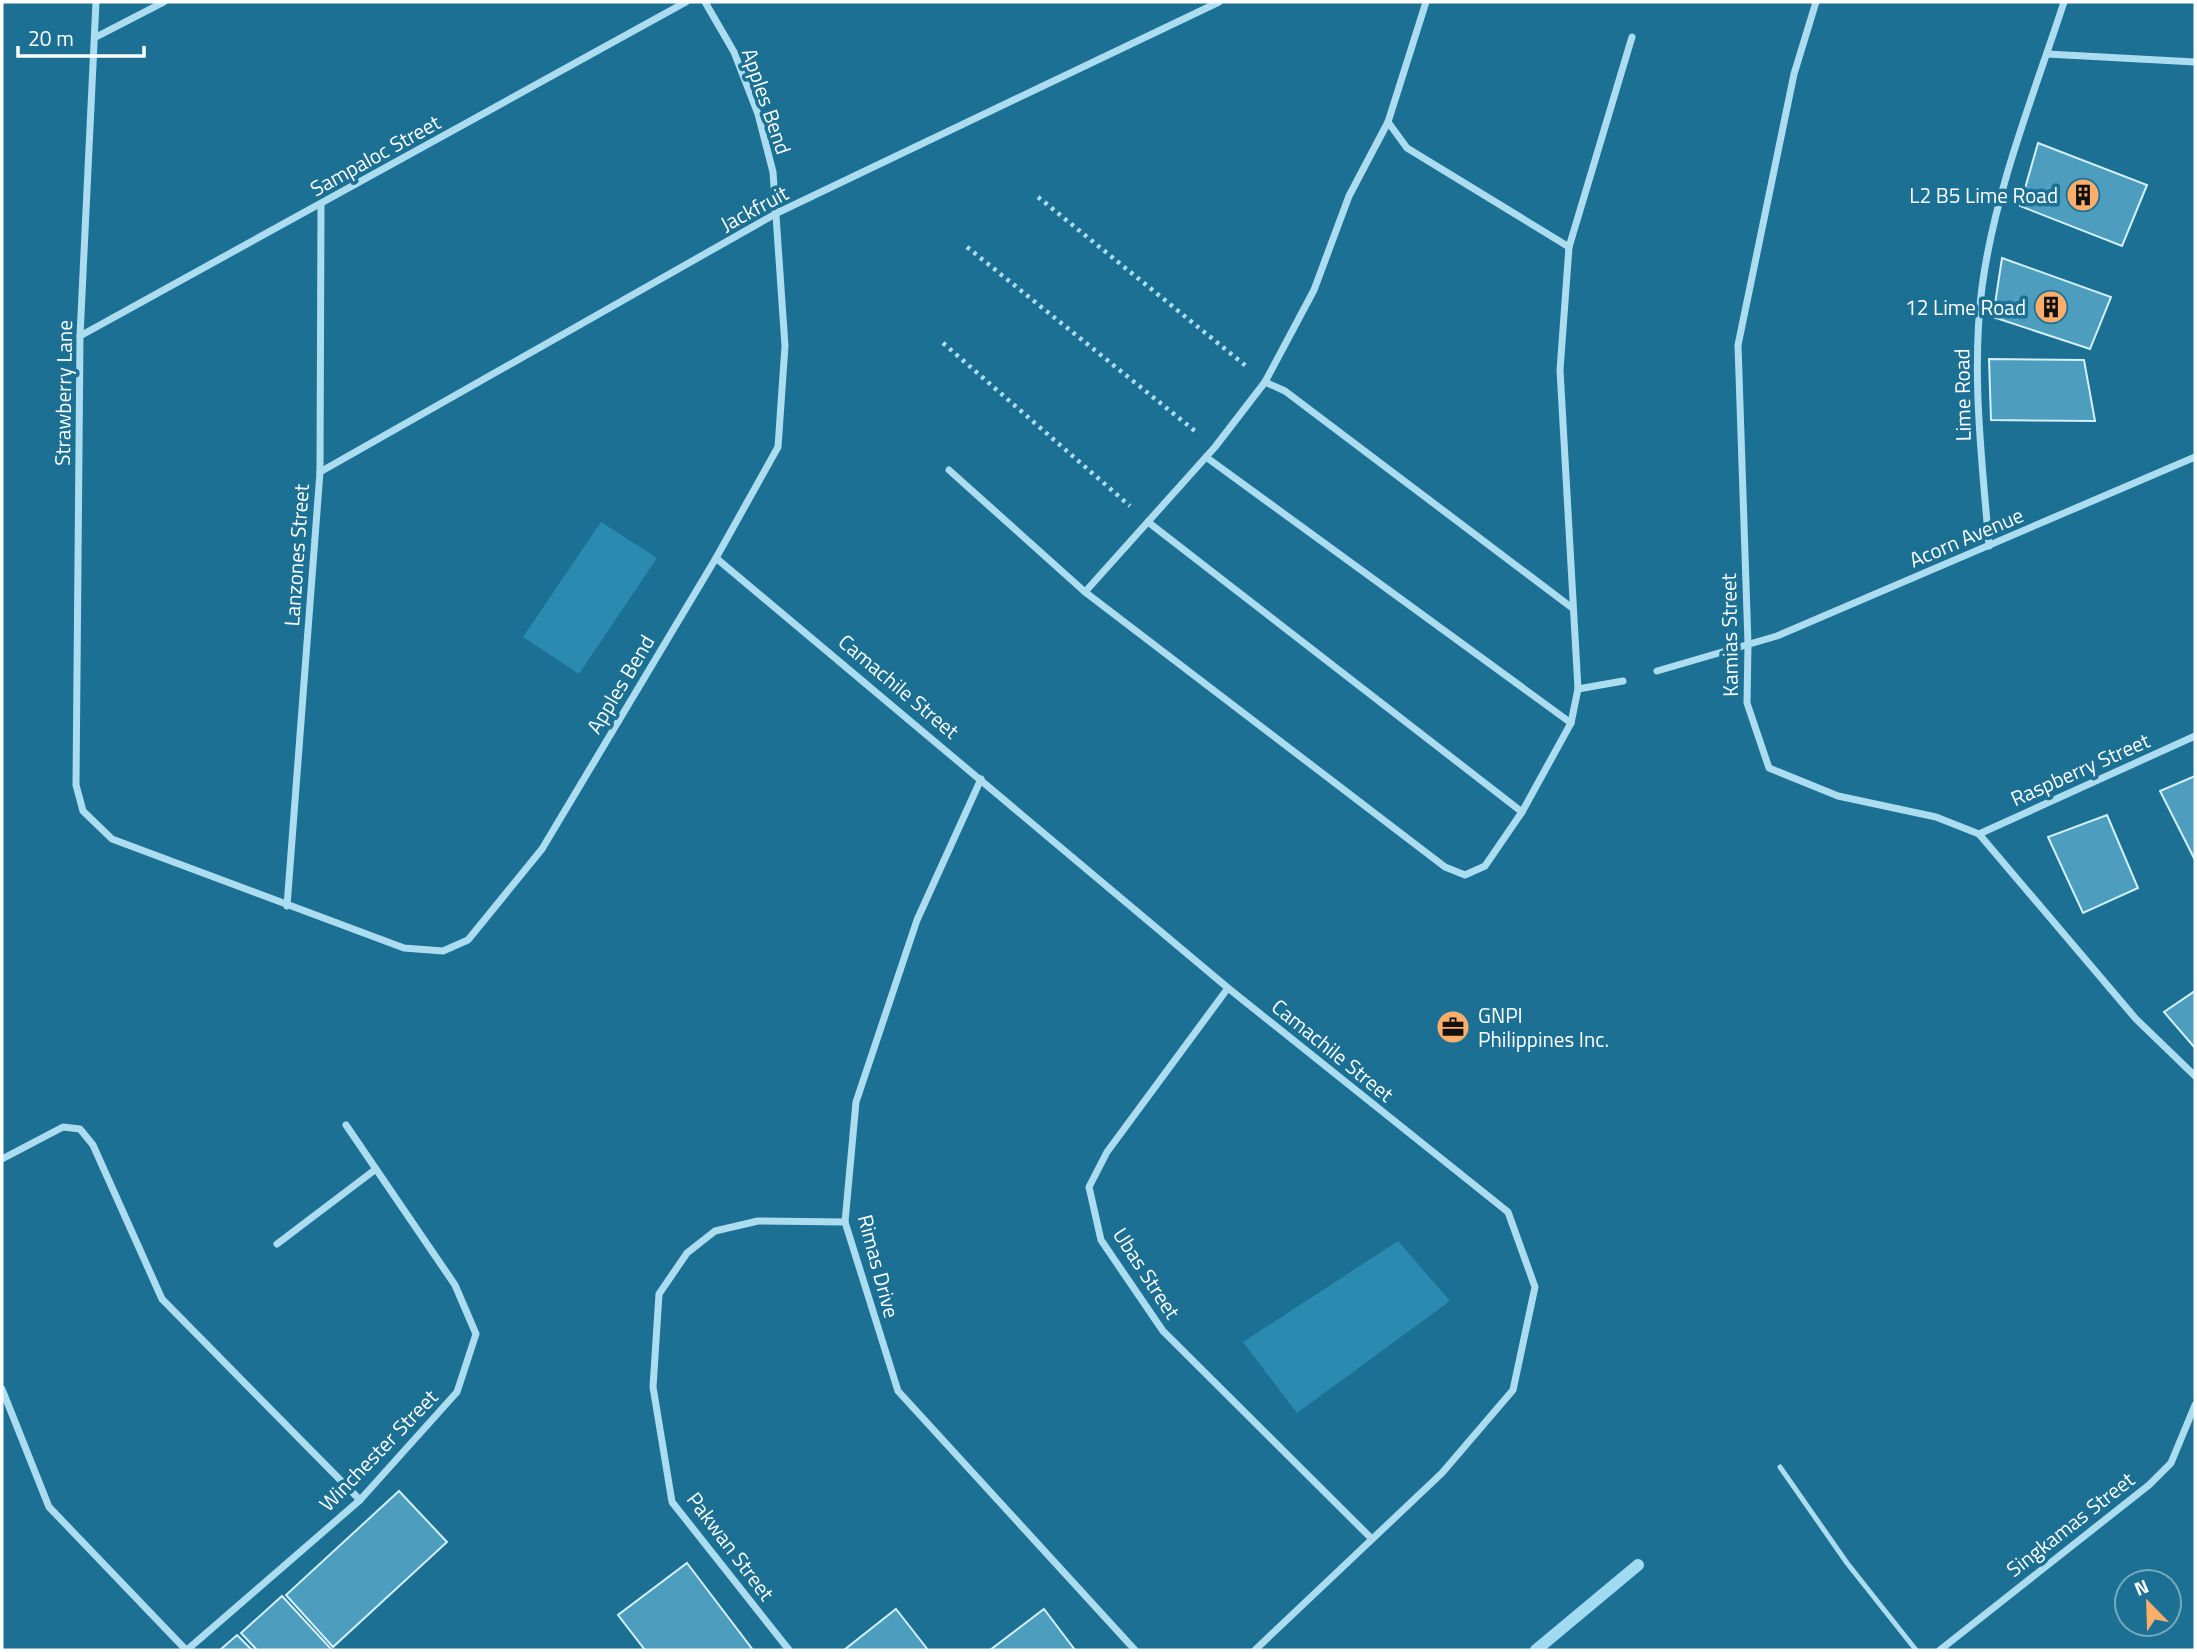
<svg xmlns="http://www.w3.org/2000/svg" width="2197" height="1652" font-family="'Titillium Web',sans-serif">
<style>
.green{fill:#2b8ab0}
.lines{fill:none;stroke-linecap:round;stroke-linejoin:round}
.stream{stroke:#a0dbf1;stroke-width:12}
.building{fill:#4c9dbe;stroke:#d3f0fb;stroke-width:2}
.path{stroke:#acdcef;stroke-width:4.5;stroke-dasharray:3.5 5;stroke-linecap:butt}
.service{stroke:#acdcef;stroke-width:5}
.minor{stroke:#acdcef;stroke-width:7}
.labels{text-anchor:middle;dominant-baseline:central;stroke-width:7;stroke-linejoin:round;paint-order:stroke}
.street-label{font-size:21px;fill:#fff;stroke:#1b7094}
.poi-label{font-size:21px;fill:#fff;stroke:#1b7094;text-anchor:end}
</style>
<rect width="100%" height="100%" fill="#1b7094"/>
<!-- green -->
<g class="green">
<path d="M601,522L657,558L579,674L523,637Z"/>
<path d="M1398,1241L1450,1301L1297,1413L1243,1342Z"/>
</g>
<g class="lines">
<!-- stream -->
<path class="stream" d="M1536,1650L1638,1565"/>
</g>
<!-- building -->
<g class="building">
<path d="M2038,143L2147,185L2122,246L2020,206Z"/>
<path d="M2002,258L2111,297L2090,349L1993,317Z"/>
<path d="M1989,359L2084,360L2095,421L1991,420Z"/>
<path d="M2195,776V860L2160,791Z"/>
<path d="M2107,815L2138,888L2083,913L2048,837Z"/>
<path d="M2195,991V1048L2164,1012Z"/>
<path d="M399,1491L447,1542L333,1647L286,1595Z"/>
<path d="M687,1563L753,1650H645L618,1615Z"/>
<path d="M282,1596L332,1650H257L241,1633Z"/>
<path d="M896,1609L928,1650H844Z"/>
<path d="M1044,1609L1075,1650H990Z"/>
<path d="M237,1635L252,1650H220Z"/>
</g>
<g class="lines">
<!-- path -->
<g class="path">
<path d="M1038,197L1246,366"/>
<path d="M967,247L1195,431"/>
<path d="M943,343L1130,506"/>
</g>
<!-- service -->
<path class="service" d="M1780,1467L1847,1563L1916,1650"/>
<!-- minor -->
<g class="minor">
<path d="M96,2L80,336L76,785L83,811L112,839L404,948L443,951L468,940L542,849L716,558L778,447L785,346L773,172L758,114L734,52L705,2"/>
<path d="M1426,2L1388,122L1407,148L1569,247"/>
<path d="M1816,2L1794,74L1738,345L1748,644L1747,703L1769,768L1838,796L1936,817L1979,834L2136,1019L2195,1076"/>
<path d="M96,37L164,2"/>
<path d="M2047,54L2195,62"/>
<path d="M80,336L686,2"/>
<path d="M1265,382L1314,290L1349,196L1388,122"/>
<path d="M1206,457L1571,723"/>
<path d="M949,470L1085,592L1445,867L1465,875L1485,866L1522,812L1571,723L1578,689L1560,370L1569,247L1632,37"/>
<path d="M320,472L777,213L1219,2"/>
<path d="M1148,522L1522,812"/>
<path d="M1989,546C1982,460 1971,373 1982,287C1995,190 2034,94 2064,2"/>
<path d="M716,558L1228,988L1508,1212L1535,1287L1513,1390L1442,1473L1255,1650"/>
<path d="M1085,592L1215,447L1265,382L1285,391L1571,607"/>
<path d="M1657,671L1777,636L2195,457"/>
<path d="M1578,689L1623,681"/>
<path d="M981,779L917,920L856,1102L845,1222L898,1391L1135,1650"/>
<path d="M1979,834L2195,736"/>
<path d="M287,906L320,472L321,206"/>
<path d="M1228,988L1107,1152L1089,1187L1101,1240L1163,1331L1371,1538"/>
<path d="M2,1159L63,1127L80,1129L93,1145L162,1299L360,1500"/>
<path d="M277,1244L376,1169"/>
<path d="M2,1389L49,1507L186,1650"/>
<path d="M187,1650L360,1500L457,1392L476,1334L455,1285L346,1125"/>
<path d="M789,1650L672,1502L653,1387L659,1294L687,1253L715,1231L758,1221L845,1222"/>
<path d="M1940,1650L2149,1485L2171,1463L2195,1405"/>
</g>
</g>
<!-- icons -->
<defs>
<symbol id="building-disc" viewBox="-11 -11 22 22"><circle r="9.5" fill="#ffad6b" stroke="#1b7094"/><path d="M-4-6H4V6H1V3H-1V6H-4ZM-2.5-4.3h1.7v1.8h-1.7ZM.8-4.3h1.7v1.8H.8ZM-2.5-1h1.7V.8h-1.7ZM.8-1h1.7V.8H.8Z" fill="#111"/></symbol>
<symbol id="office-disc" viewBox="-11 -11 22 22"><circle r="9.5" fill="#ffad6b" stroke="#1b7094"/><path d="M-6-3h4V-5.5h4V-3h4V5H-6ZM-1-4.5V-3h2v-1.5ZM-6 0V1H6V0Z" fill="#111"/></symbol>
</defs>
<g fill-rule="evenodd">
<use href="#building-disc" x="2064" y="176" width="38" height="38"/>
<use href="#building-disc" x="2032" y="288" width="38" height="38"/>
<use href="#office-disc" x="1434" y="1008" width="38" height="38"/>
</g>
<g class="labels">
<!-- street labels -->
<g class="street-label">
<text transform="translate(767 101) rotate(71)">Apples Bend</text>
<text transform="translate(375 155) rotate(-29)">Sampaloc Street</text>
<text transform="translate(754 208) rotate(-28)">Jackfruit</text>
<text transform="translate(63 393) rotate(-89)">Strawberry Lane</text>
<text transform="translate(1962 395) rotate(-91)">Lime Road</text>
<text transform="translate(1966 537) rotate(-23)">Acorn Avenue</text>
<text transform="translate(296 555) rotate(-86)">Lanzones Street</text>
<text transform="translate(1729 635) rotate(-91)">Kamias Street</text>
<text transform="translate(620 684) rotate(-59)">Apples Bend</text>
<text transform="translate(899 686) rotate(40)">Camachile Street</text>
<text transform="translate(2080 769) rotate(-24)">Raspberry Street</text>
<text transform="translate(1333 1050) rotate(39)">Camachile Street</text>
<text transform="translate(879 1266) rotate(75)">Rimas Drive</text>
<text transform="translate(1147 1273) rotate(57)">Ubas Street</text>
<text transform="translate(378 1450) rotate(-46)">Winchester Street</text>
<text transform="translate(2070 1524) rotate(-38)">Singkamas Street</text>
<text transform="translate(731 1546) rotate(53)">Pakwan Street</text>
</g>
<!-- poi labels -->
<g class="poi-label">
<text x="2058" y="195">L2 B5 Lime Road</text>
<text x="2026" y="307">12 Lime Road</text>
<text x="1478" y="1015" text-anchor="start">GNPI<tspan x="1478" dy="24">Philippines Inc.</tspan></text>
</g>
</g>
<!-- border -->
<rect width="2197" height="1652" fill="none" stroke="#ffffff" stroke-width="7"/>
<!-- north arrow -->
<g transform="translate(2148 1603) rotate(337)"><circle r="33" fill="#1b7094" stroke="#76a9bf" stroke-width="2"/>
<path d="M0-5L12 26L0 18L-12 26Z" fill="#ffad6b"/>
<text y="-10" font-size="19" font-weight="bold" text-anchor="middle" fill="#ffffff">N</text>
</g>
<!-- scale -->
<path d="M18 46v10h126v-10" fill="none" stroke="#ffffff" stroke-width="3.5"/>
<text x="28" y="46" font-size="21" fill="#ffffff" stroke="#1b7094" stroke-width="5" paint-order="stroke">20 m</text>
</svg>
